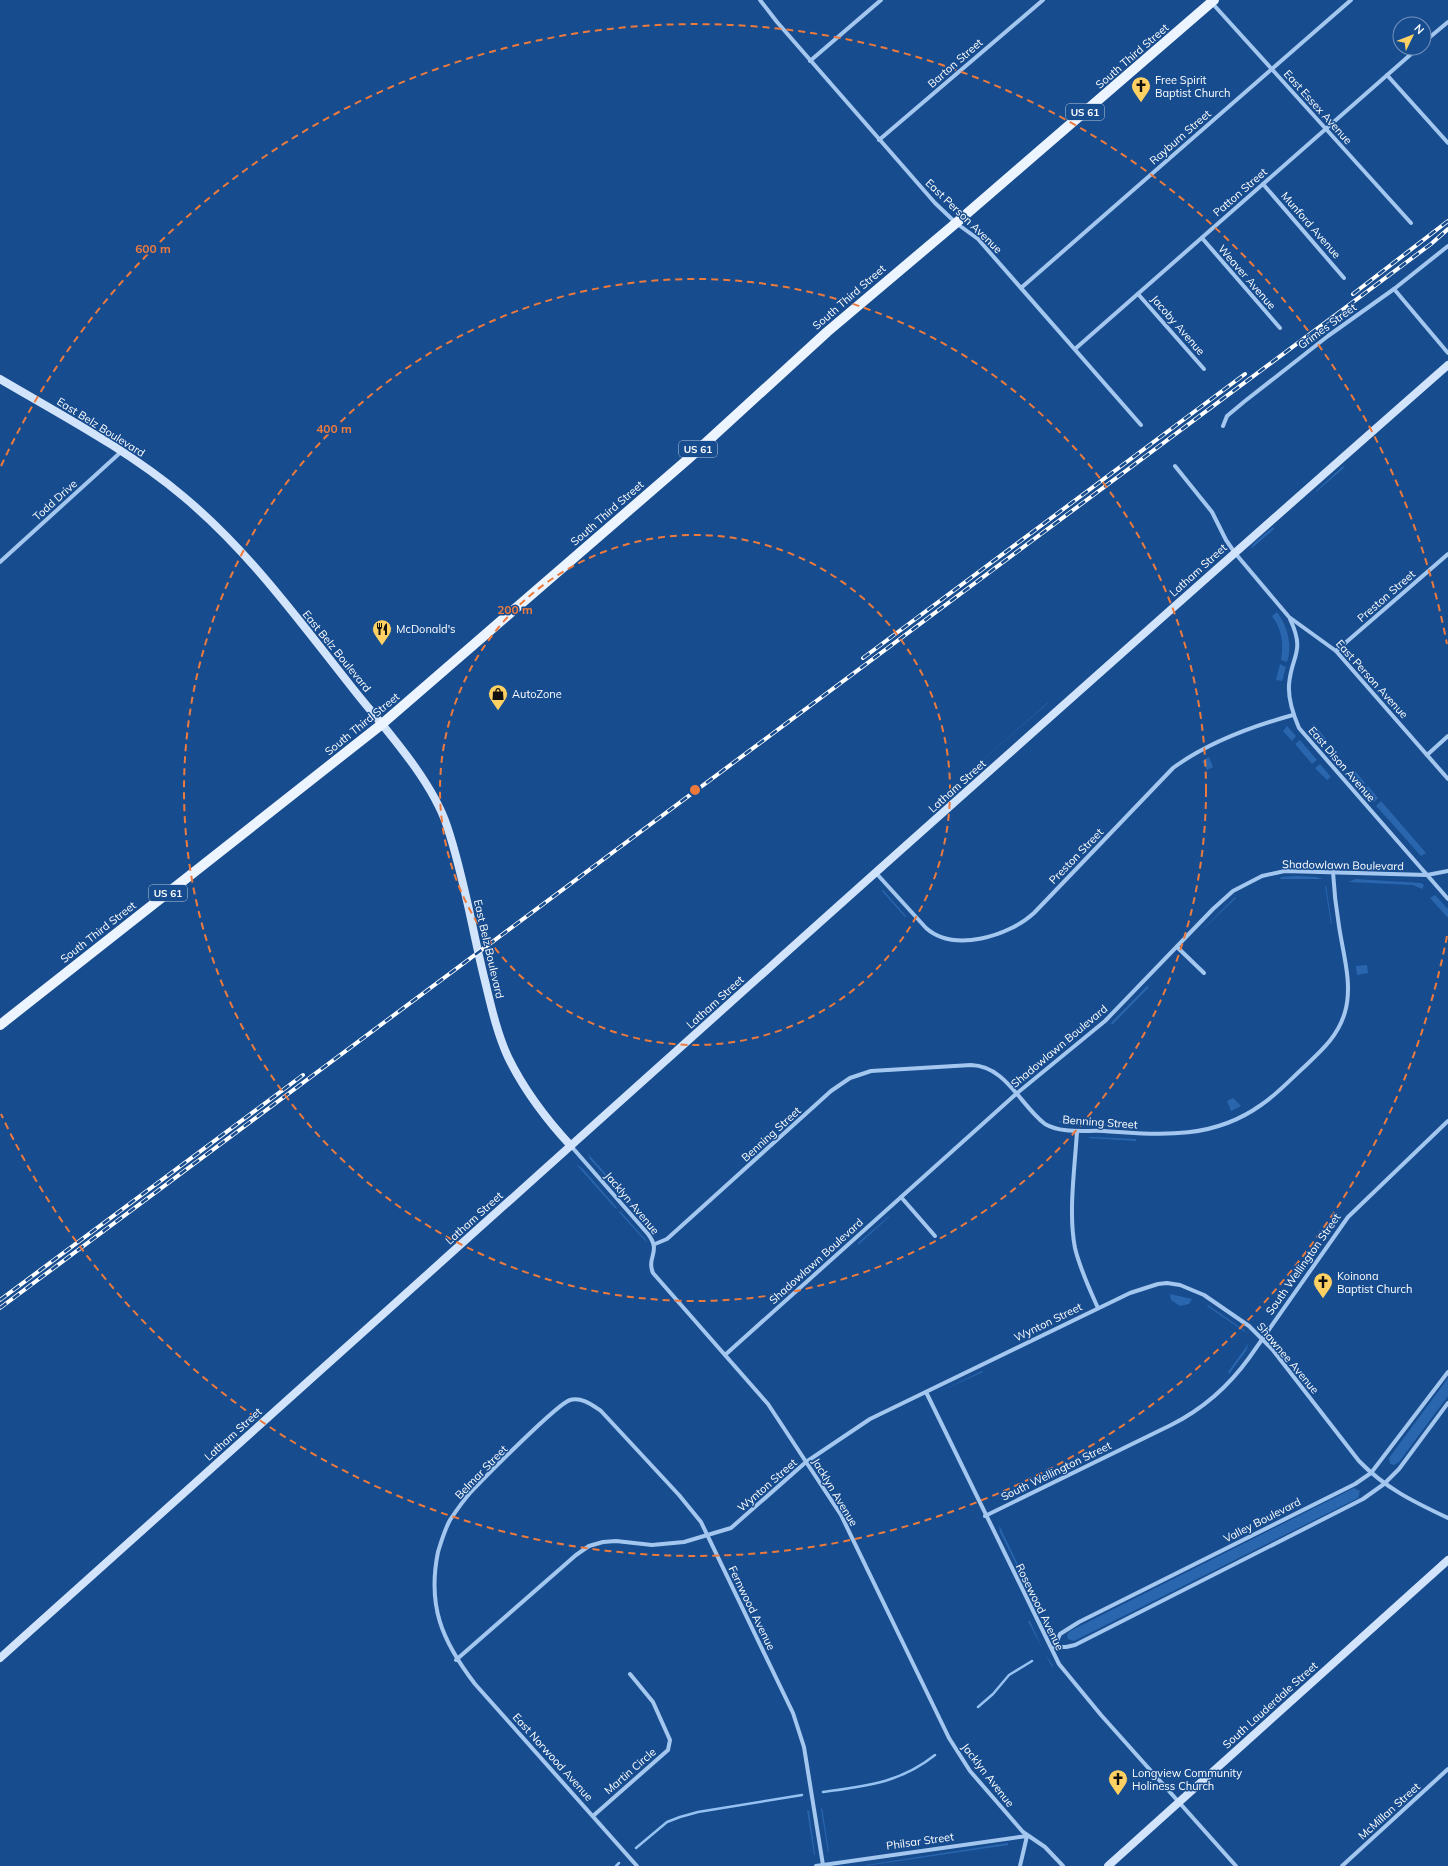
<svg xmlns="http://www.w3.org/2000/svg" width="1448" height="1866" font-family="Mulish,sans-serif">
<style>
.green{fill:#2a66ae}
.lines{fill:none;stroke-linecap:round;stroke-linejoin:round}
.stream{stroke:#96c2f2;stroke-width:2.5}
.street{stroke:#a4c7ef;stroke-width:4}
.secondary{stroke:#d2e4fb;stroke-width:8}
.primary{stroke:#ecf4ff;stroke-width:10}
.rail-casing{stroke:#fff;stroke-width:4}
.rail{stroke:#174c8f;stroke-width:2.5;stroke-dasharray:8;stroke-linecap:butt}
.ring{fill:none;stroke:#ed7a3d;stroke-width:2;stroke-dasharray:7 5}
.labels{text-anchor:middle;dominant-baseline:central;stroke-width:3;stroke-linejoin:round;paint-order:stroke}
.shield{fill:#174c8f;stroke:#b9c9dd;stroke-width:1}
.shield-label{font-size:10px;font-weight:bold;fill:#fff}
.street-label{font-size:11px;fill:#fff;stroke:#174c8f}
.poi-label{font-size:11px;fill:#fff;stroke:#174c8f;text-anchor:start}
.centre{fill:#ed7a3d;stroke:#174c8f;stroke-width:2}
.ring-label{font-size:12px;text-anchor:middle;font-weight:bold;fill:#ed7a3d;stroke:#174c8f;stroke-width:3;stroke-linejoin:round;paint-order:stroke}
</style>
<rect width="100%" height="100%" fill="#174c8f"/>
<!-- green -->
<g class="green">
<path d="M1343,466L1345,467L1316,492V491Z"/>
<path d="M1273,527L1274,529L1251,549L1253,544Z"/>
<path d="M1277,612C1287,625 1293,646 1287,662L1281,660C1284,644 1282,630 1272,616Z"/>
<path d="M1280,664L1286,667L1282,681L1276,680Z"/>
<path d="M1047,703H1048L951,788Z"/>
<path d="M1314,724L1326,739L1322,743L1309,729Z"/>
<path d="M1287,726L1296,736L1292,741L1283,731Z"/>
<path d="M1300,740L1317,760L1312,764L1295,744Z"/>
<path d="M1209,757L1213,767L1207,770L1202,761Z"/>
<path d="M1320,764L1331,777L1327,780L1315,768Z"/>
<path d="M1355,771L1365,783L1360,787L1350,776Z"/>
<path d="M1368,786L1378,798L1374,802L1363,791Z"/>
<path d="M1381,801L1426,853L1421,856L1379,809L1376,806Z"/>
<path d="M1297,876L1316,877L1323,879H1280L1281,877Z"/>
<path d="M1356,879L1421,883L1424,885L1422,889L1413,885L1348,882Z"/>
<path d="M1325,886H1326L1332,924H1331Z"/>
<path d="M883,890L906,916L905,917L882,891Z"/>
<path d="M1435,895L1448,909V918L1430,898Z"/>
<path d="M1235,897L1236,898L1197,935Z"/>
<path d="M1367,965L1368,973L1357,975L1356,966Z"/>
<path d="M1147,986L1149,987L1112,1025L1111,1023Z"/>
<path d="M1071,1039V1041L1044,1062V1061Z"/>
<path d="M1233,1098L1241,1106L1231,1111L1227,1101Z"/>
<path d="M1059,1121L1107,1124L1108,1125L1064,1123L1058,1122Z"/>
<path d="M1089,1137H1092L1136,1139V1141L1089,1138Z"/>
<path d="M588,1154L656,1230L655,1231L590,1159Z"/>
<path d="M576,1164L583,1169L617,1208L616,1209Z"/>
<path d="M620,1211L645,1239L647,1243L619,1212Z"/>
<path d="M889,1216V1217L858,1245V1243Z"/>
<path d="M1170,1294L1192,1299L1189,1304L1180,1306L1171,1300Z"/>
<path d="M1208,1305L1244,1330L1248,1334L1207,1306Z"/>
<path d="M1249,1343L1246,1351L1229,1374L1228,1372Z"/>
<path d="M982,1371L983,1372L939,1392L941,1391Z"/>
<path d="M1448,1378V1396L1399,1462L1394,1465L1390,1464L1389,1458Z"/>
<path d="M1354,1488L1360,1491L1358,1498L1074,1641L1068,1639L1067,1635L1070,1631Z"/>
<path d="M999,1525L1021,1571L1020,1572L1000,1532Z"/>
<path d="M1028,1621H1030L1044,1652L1053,1666L1052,1667Z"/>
<path d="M822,1807L829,1852H828L821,1809Z"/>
<path d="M807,1810L809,1811L815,1855H814Z"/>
<path d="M1008,1843V1845L865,1866L866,1865Z"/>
</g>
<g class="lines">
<!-- stream -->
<g class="stream">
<path d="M978,1707L993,1694L1009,1675L1032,1661"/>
<path d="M823,1792C866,1786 900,1783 935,1755"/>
<path d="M636,1848L667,1822L680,1817L698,1812L802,1795"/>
<path d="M616,1866L619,1863"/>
</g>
<!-- street -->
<g class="street">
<path d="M760,0L777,22L935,203L956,223L978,239L1141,425"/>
<path d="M1212,3L1411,223"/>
<path d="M1424,42L1448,22"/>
<path d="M810,61L881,0"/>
<path d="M1387,75L1448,143"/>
<path d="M879,140L1043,0"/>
<path d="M1263,184L1344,278"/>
<path d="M1202,238L1280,328"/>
<path d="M1021,288L1351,0"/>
<path d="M1394,289L1448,353"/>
<path d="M1138,294L1204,369"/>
<path d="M1075,349L1418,48"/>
<path d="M1223,426L1227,416L1245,401L1328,336L1394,289L1448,246"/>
<path d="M1175,466L1212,512L1226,540L1235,553L1289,617L1336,651L1448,779"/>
<path d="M0,562L122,451"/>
<path d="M1290,619C1306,653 1291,655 1289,685C1288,700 1293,714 1299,728L1448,899"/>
<path d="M1336,651L1448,554"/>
<path d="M1427,755L1448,736"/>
<path d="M876,873L926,928C954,953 1009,936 1034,913L1173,768C1207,743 1253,726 1293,715"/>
<path d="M1177,947L1204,973"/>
<path d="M1077,1131C1075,1167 1068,1213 1075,1248C1080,1269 1089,1288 1098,1308"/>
<path d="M571,1146L648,1234C662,1252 646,1257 653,1273L768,1404L841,1515L949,1738L970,1771L1023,1832L1045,1847L1063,1866"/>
<path d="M901,1197L935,1236"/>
<path d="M655,1244L667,1239L831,1091L850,1078L871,1071L971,1065C1006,1066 1020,1105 1045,1124C1062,1134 1086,1130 1104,1131C1161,1135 1212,1140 1261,1105C1276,1095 1289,1081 1302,1069C1320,1052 1338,1037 1345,1012C1353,984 1343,954 1339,926C1336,908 1334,890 1333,872"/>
<path d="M725,1355L1016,1094L1105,1021L1213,909L1233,891L1262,876L1285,871L1427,875L1448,871"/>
<path d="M926,1392L1059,1664L1101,1715L1236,1866"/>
<path d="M985,1516L1171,1425C1203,1409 1228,1387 1249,1358L1348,1217L1448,1121"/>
<path d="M1055,1646L1060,1634L1079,1622L1355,1484L1371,1473L1448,1372"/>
<path d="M1054,1647H1066L1075,1645L1363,1499L1384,1484L1399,1469L1448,1403"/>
<path d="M456,1660L576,1555L589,1546L603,1542L616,1541L652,1545L684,1542L731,1528L806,1462L870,1419L1130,1293L1158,1284L1167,1283L1180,1285L1204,1295L1249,1326L1272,1349L1359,1461C1385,1488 1414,1502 1448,1518"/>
<path d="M593,1816L668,1750L670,1740L653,1702L630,1674"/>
<path d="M637,1866L475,1684C442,1641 427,1606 438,1552C441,1542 445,1529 450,1520C456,1511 463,1501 470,1493C483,1479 557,1404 570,1400C582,1397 592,1405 601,1411L679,1495L701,1522L793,1713L804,1747L823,1865"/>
<path d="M816,1866L1027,1836L1020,1866"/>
<path d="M1342,1866L1448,1769"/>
</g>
<!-- secondary -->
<g class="secondary">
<path d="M0,379C63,416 128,450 184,497C252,554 303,626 358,695C388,732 432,781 447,826C464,876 472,929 485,981C491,1006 497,1033 508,1057C524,1090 546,1119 571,1146"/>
<path d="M0,1658C482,1226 962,792 1448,365"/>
<path d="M1108,1866L1448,1560"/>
</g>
<!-- primary -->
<path class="primary" d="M0,1025L382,724L687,460L827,332L956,223L1214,0"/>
<defs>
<g id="rail">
<path d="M1353,294L1448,221"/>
<path d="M863,658L1245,374"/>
<path d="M0,1300L303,1075"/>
<path d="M0,1308L1431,244L1448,229"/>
</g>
</defs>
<!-- rail casing -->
<use href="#rail" class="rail-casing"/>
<!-- rail -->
<use href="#rail" class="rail"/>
</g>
<!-- distance rings -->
<g class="ring">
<circle cx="695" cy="790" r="255"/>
<circle cx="695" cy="790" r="511"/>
<path d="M1447 936A766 766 0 0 1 1 1114M1 466A766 766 0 0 1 1447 644"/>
</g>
<!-- icons -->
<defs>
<symbol id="church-pin" viewBox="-11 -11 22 30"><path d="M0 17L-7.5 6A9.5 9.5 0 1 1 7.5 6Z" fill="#ffd162" stroke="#174c8f"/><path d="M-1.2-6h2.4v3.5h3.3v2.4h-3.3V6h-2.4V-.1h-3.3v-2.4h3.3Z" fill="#111"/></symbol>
<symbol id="restaurant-pin" viewBox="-11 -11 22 30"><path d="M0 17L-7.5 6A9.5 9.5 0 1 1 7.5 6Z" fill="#ffd162" stroke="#174c8f"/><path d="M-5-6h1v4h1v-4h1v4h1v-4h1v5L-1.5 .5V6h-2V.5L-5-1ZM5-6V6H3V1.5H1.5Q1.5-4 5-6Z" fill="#111"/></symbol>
<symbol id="shop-pin" viewBox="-11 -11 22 30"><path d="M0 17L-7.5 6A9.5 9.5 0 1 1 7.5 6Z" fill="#ffd162" stroke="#174c8f"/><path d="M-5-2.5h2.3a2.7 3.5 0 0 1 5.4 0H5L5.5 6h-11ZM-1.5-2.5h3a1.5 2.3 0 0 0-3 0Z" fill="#111"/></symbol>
</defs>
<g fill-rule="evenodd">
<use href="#church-pin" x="1130" y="75" width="22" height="30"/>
<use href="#restaurant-pin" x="371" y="618" width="22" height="30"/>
<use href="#shop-pin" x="487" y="683" width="22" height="30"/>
<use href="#church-pin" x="1312" y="1271" width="22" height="30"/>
<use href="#church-pin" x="1107" y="1768" width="22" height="30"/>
</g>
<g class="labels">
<!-- shield labels -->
<g class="shield">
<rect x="1066" y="104" width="38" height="16" rx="3"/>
<rect x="679" y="441" width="38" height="16" rx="3"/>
<rect x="149" y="885" width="38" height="16" rx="3"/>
</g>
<g class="shield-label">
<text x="1085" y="112">US 61</text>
<text x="698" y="449">US 61</text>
<text x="168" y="893">US 61</text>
</g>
<!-- street labels -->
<g class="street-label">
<text transform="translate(1132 56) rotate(-41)">South Third Street</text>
<text transform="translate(955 63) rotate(-41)">Barton Street</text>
<text transform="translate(1318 107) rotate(48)">East Essex Avenue</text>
<text transform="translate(1180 137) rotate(-41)">Rayburn Street</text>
<text transform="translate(1240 192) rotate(-41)">Patton Street</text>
<text transform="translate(964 216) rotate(44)">East Person Avenue</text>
<text transform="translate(1311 225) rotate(49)">Munford Avenue</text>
<text transform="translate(1247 277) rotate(49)">Weaver Avenue</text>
<text transform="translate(849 297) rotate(-41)">South Third Street</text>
<text transform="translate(1178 325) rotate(49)">Jacoby Avenue</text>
<text transform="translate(1327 326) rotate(-36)">Grimes Street</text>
<text transform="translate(101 427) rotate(32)">East Belz Boulevard</text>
<text transform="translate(55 500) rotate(-42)">Todd Drive</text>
<text transform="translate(607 513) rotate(-41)">South Third Street</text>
<text transform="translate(1198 570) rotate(-42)">Latham Street</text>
<text transform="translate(1386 596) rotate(-41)">Preston Street</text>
<text transform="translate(337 651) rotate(51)">East Belz Boulevard</text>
<text transform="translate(1372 679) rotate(48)">East Person Avenue</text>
<text transform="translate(362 724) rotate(-39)">South Third Street</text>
<text transform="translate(1342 764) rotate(49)">East Dison Avenue</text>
<text transform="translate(957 786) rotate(-42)">Latham Street</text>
<text transform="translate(1076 856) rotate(-46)">Preston Street</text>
<text transform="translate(1343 865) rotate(1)">Shadowlawn Boulevard</text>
<text transform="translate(98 932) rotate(-38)">South Third Street</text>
<text transform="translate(489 949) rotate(77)">East Belz Boulevard</text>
<text transform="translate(715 1002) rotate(-42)">Latham Street</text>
<text transform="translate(1059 1046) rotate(-40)">Shadowlawn Boulevard</text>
<text transform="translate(1100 1122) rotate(4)">Benning Street</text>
<text transform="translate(771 1134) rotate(-42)">Benning Street</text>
<text transform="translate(632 1203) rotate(50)">Jacklyn Avenue</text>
<text transform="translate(474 1218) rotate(-42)">Latham Street</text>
<text transform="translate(816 1261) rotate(-42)">Shadowlawn Boulevard</text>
<text transform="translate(1303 1264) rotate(-55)">South Wellington Street</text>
<text transform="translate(1048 1322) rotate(-26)">Wynton Street</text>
<text transform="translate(1288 1358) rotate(50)">Shawnee Avenue</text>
<text transform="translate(233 1434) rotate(-42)">Latham Street</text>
<text transform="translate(1056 1471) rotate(-26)">South Wellington Street</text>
<text transform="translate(481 1472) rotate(-46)">Belmar Street</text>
<text transform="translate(767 1485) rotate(-41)">Wynton Street</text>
<text transform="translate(835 1492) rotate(59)">Jacklyn Avenue</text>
<text transform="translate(1262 1520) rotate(-27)">Valley Boulevard</text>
<text transform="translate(1040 1607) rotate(64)">Rosewood Avenue</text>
<text transform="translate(752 1608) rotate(64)">Fernwood Avenue</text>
<text transform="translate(1270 1705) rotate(-42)">South Lauderdale Street</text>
<text transform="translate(553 1757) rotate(48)">East Norwood Avenue</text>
<text transform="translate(630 1771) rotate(-41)">Martin Circle</text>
<text transform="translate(988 1775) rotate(52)">Jacklyn Avenue</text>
<text transform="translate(1389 1811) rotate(-42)">McMillan Street</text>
<text transform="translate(920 1841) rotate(-8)">Philsar Street</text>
</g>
<!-- poi labels -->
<g class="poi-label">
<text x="1155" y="80">Free Spirit<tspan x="1155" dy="13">Baptist Church</tspan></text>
<text x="396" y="629">McDonald's</text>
<text x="512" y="694">AutoZone</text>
<text x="1337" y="1276">Koinona<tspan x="1337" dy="13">Baptist Church</tspan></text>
<text x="1132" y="1773">Longview Community<tspan x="1132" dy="13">Holiness Church</tspan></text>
</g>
</g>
<circle cx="695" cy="790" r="6" class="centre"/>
<g class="ring-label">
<text x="153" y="253">600 m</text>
<text x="334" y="433">400 m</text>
<text x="515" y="614">200 m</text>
</g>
<!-- north arrow -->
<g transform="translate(1412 36) rotate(47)"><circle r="19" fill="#174c8f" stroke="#7494bc"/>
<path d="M0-3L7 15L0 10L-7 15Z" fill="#ffd162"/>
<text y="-6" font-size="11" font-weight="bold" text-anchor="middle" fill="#ffffff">N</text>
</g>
</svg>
